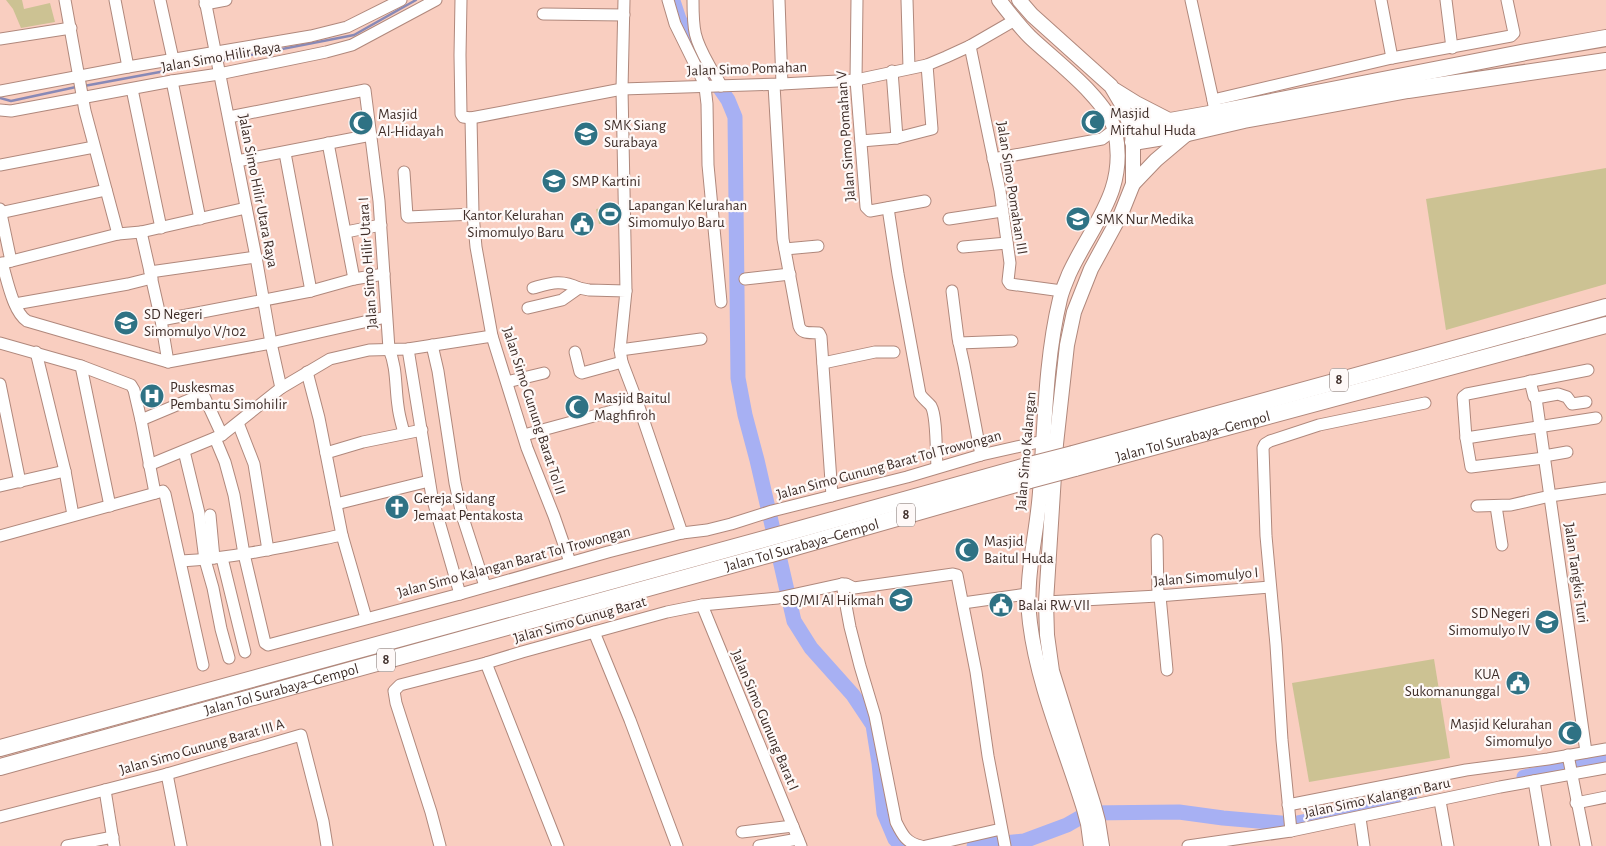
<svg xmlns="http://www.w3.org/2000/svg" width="1606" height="846" font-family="'Alegreya Sans',sans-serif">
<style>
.green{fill:#ccc293}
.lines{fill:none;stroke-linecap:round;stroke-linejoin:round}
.stream{stroke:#8889b6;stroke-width:2.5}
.river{stroke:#a7b0f3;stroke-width:15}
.minor-casing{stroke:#b0887c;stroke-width:13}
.major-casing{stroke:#b0887c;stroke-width:16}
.highway-casing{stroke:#b0887c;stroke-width:18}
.minor{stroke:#fff;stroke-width:11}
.major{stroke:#fff;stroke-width:14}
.highway{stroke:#fff;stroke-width:16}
.highway-bridge-casing{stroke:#b0887c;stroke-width:18;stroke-linecap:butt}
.highway-bridge{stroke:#fff;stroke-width:16}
.labels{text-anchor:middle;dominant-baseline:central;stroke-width:4.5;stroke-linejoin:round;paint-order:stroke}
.shield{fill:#fef9f8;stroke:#786b67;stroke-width:1}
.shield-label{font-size:14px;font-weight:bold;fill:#3f2e29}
.street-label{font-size:15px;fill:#3f2e29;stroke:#fef9f8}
.poi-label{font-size:15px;fill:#3f2e29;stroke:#fef9f8;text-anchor:start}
</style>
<rect width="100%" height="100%" fill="#f9cec0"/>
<!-- green -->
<g class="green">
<path d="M6,0H22L24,9L50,3L55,22L21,28L13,9Z"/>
<path d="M1606,168V284L1446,330L1426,199Z"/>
<path d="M621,204L624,220L599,224L596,209Z"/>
<path d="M1434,659L1450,758L1309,782L1292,683Z"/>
</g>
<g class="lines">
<!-- stream -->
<g class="stream">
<path d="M220,61L354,35L416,0"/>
<path d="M84,86L214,62"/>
<path d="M0,98L11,101L76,87"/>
</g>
<!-- river -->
<g class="river">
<path d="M673,1L679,19L697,55L728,100L735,117L738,378L745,415L757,460L794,621L811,648L853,695L873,725L879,763L884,813L895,839L902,846"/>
<path d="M1524,777L1606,761"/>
<path d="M974,846L1024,841L1067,825L1088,813L1179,812L1223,818L1292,824L1410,800"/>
</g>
<defs>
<g id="minor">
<path d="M65,0L85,111L118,234"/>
<path d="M115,0L128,67"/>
<path d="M160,0L173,59"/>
<path d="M205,0L256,257L271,343L281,388"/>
<path d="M461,0L460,55L461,114L463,117L471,118L622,89L782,84L856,80L927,65L946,57L970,46L1015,20"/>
<path d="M624,0L622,89L626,291"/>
<path d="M668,0L675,24L706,87"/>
<path d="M693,0C693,31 694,38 709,65C713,73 718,78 721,86"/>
<path d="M779,0L782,84"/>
<path d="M857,0L856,80L866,207L870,211L925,201"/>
<path d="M907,0L909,68"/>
<path d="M1191,0L1213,100"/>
<path d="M1381,0L1392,58"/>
<path d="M1446,0L1452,48"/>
<path d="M205,4L226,0"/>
<path d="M543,14L624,15"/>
<path d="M0,39L71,28"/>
<path d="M970,46L1000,191L1010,263L1008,281L1010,284L1062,291"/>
<path d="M892,71L897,138L932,129L927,65"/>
<path d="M172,81L200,219"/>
<path d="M774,85L783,239L799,326C802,335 811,332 819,333L821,337L832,496"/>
<path d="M705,87L707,104L708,165L721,302"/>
<path d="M132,89L161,228"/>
<path d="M0,91L128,67L311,36L347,27L401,0"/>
<path d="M0,110L11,111L172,81L219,74L326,52L352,45L436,0"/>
<path d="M229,117L365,90L379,201L389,349C397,368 395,386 398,406C399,416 402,425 404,433"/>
<path d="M471,118L473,214L476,247L492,336L527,448L554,516L570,562"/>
<path d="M1216,118L1213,100L1392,58L1511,36L1514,33L1507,0"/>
<path d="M861,141L897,138"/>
<path d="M328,143L354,279"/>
<path d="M285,153L311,291"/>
<path d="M993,159L1102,139L1114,130L1122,129"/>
<path d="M237,161L371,135"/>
<path d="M0,165L94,147"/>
<path d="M404,172L407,216L408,217L473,214"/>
<path d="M888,208L898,274L920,394C923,399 928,402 931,406C937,416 936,454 937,467"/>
<path d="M0,209L11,261"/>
<path d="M0,213L106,190"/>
<path d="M949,219L1002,211"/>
<path d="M141,232L161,320L168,362"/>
<path d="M346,232L381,225"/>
<path d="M963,247L1007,243"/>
<path d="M785,249L818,246"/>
<path d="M2,263C7,279 13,312 27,321L168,362L271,343L386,317"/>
<path d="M0,264L118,234L141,232L246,208"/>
<path d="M150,272L256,257"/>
<path d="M745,279L790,274"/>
<path d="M533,288C551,283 561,279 579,288"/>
<path d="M952,291L958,338L964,365L981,455"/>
<path d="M15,304L128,284L152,278"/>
<path d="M528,308L562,300L579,288L589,290L626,291L620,350L622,362L638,404L682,533"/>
<path d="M161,320L311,291L354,279L384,274"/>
<path d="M0,343L81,366L131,385L134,390L141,420L155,493"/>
<path d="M959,343L1012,341"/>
<path d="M432,345L438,371L455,483L462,515L485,586"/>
<path d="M408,349L432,497L460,594"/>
<path d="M620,350L701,339"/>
<path d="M36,352L65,471L73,515"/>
<path d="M575,352L580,372L582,373L622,362"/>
<path d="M823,363L875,352H894"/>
<path d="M81,366L110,506"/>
<path d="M307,372L319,418L342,535L366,618"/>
<path d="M1530,381L1534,397L1536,398L1586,752"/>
<path d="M507,382L544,373"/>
<path d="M0,384L20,482"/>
<path d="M1536,398L1558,394L1567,397L1572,404L1586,402"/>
<path d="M141,420L203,394L222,435"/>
<path d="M238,423L254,464L268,550"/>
<path d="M524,435L638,404"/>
<path d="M215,438L225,462L234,495L244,554L265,643L268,645L460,594L608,552L682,533L707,530L731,524L772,511L907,477L981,455L1043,441"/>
<path d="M1466,438L1596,418"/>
<path d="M184,451L199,513L205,560L213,588L221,629L229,658"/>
<path d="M326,453L363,442L422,430"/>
<path d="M1544,456L1567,452"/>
<path d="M1544,458L1471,467L1466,438L1463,397L1467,394L1588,370"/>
<path d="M149,465L222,435L281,388L330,359L369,350L408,349L492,336"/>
<path d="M0,486L65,471"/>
<path d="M336,504L429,481"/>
<path d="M1477,506L1511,505L1550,496L1606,488"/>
<path d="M1496,506L1502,545"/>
<path d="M210,515L214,558"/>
<path d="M0,536L163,491L165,494L203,665"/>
<path d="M1157,540L1158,596"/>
<path d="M222,558L245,652"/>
<path d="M181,561C235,558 288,546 342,535"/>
<path d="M842,584L850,627L860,666L875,716L896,822C902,834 906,843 921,846"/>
<path d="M1160,596L1167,670"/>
<path d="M1046,602L1158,596L1270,587"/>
<path d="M963,603L1027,594"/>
<path d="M702,605L801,846"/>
<path d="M594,632L630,720L677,846"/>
<path d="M486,663L558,846"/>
<path d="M1568,755L1586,846"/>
<path d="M167,774L181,846"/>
<path d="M1534,781L1545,846"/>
<path d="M105,790L114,846"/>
<path d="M1440,801L1448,846"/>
<path d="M1576,803L1606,797"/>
<path d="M1288,805L1466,770L1548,759L1606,749"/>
<path d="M0,817L167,774L301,735L323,821L327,846"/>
<path d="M1360,818L1364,846"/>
<path d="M1291,831L1282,740L1276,645L1266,536L1263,448L1265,444L1270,441L1319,425L1425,403"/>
<path d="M742,832L793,826"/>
<path d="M67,846L113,837"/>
<path d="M440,846L431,812L396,703L394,691L400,685L486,663L522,652L667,612L702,605L778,598L842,584H846L854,588L953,574L957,575L976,672L988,756L1005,846"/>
<path d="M759,846L798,839"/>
<path d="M926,846L1001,829"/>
<path d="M1188,846L1291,831L1500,787L1606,768"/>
</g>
<g id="major">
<path d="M999,0C1009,13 1019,26 1030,37C1054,60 1107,99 1115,131C1128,191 1092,224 1069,274C1066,282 1062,290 1060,299C1045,361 1045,428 1040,492C1037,535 1024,579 1030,623C1038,687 1065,747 1084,809L1088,824L1091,846"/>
<path d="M1019,0L1032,15L1111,86L1121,103L1131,128L1133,142V184L1121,214L1091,269L1074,312L1067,345L1056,444L1046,602L1047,635L1052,671L1094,806L1098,821L1102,846"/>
<path d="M1115,90L1136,103L1171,121"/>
<path d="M1133,184L1156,160L1188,133"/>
</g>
<g id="highway">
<path d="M1131,128L1215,113L1526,52L1606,38"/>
<path d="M1133,142L1188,133L1244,120L1408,90L1606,61"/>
<path d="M1073,454L1606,307"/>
<path id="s1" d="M1075,468L1606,325"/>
<path d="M0,748L768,538L1026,466"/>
<path id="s2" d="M0,767L771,554L1030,480"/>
</g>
</defs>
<!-- minor casing -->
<use href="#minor" class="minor-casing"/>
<!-- major casing -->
<use href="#major" class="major-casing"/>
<!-- highway casing -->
<use href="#highway" class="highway-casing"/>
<!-- minor -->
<use href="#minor" class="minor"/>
<!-- major -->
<use href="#major" class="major"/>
<!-- highway -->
<use href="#highway" class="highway"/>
<defs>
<g id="highway-bridge">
<path d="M1026,466L1073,454"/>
<path d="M1030,480L1075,468"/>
</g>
</defs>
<!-- highway-bridge casing -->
<use href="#highway-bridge" class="highway-bridge-casing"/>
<!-- highway-bridge -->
<use href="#highway-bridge" class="highway-bridge"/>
</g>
<!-- icons -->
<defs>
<symbol id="mosque-disc" viewBox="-11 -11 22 22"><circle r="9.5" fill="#2f7284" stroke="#fef9f8"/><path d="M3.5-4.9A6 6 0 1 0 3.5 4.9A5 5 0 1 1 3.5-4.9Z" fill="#fff"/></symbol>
<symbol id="school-disc" viewBox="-11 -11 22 22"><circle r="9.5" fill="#2f7284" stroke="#fef9f8"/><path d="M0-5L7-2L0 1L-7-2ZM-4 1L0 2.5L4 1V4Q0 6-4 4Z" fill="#fff"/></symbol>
<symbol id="stadium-disc" viewBox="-11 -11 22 22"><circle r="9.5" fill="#2f7284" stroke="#fef9f8"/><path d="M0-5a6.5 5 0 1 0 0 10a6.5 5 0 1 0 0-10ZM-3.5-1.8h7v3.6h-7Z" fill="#fff"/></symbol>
<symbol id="civic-disc" viewBox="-11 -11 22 22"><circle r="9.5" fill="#2f7284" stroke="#fef9f8"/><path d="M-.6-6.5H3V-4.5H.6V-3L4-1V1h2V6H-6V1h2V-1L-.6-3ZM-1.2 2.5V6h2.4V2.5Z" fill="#fff"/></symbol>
<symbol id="hospital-disc" viewBox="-11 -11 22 22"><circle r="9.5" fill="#2f7284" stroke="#fef9f8"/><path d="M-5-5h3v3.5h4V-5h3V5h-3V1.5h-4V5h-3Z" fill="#fff"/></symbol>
<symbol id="church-disc" viewBox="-11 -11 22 22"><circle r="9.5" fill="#2f7284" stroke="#fef9f8"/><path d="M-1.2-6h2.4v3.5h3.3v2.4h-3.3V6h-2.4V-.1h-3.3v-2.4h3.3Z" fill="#fff"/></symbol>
</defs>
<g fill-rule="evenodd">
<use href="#mosque-disc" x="1079" y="108" width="28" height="28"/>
<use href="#mosque-disc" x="347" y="109" width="28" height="28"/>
<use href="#school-disc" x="572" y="120" width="28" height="28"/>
<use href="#school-disc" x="540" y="167" width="28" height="28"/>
<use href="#stadium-disc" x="596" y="200" width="28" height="28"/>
<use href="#school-disc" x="1064" y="205" width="28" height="28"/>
<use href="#civic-disc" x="568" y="210" width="28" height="28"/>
<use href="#school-disc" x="112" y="309" width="28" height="28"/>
<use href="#hospital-disc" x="138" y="382" width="28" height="28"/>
<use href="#mosque-disc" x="563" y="393" width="28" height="28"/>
<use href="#church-disc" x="383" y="493" width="28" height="28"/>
<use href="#mosque-disc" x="953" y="536" width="28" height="28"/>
<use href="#school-disc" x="887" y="586" width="28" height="28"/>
<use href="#civic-disc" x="987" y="591" width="28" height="28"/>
<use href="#school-disc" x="1533" y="608" width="28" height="28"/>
<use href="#civic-disc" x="1504" y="669" width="28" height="28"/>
<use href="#mosque-disc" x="1556" y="719" width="28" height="28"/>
</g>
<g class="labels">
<!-- shield labels -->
<g class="shield">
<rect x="1330" y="368.5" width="18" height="23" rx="4"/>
<rect x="897" y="503.5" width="18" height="23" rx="4"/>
<rect x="377" y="648.5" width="18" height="23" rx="4"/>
</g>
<g class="shield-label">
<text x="1339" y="380">8</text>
<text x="906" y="515">8</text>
<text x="386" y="660">8</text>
</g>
<!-- street labels -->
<g class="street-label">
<text transform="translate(221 57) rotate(-10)">Jalan Simo Hilir Raya</text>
<text transform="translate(747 69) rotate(-2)">Jalan Simo Pomahan</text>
<text transform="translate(846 136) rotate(-94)">Jalan Simo Pomahan V</text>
<text transform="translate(1012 188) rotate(81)">Jalan Simo Pomahan III</text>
<text transform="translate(258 191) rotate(79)">Jalan Simo Hilir Utara Raya</text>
<text transform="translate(368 263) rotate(-94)">Jalan Simo Hilir Utara I</text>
<text transform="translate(534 411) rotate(72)">Jalan Simo Gunung Barat Tol II</text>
<text stroke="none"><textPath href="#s1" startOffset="122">Jalan Tol Surabaya–Gempol</textPath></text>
<text transform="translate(1026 451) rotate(-85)">Jalan Simo Kalangan</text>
<text transform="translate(889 465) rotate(-15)">Jalan Simo Gunung Barat Tol Trowongan</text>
<text stroke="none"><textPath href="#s2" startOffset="832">Jalan Tol Surabaya–Gempol</textPath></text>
<text transform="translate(514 562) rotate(-15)">Jalan Simo Kalangan Barat Tol Trowongan</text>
<text transform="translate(1576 573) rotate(82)">Jalan Tangkis Turi</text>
<text transform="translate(1206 577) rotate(-5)">Jalan Simomulyo I</text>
<text transform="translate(580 620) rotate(-16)">Jalan Simo Gunug Barat</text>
<text stroke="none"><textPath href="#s2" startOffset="292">Jalan Tol Surabaya–Gempol</textPath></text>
<text transform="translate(765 720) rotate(67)">Jalan Simo Gunung Barat I</text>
<text transform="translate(202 747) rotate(-16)">Jalan Simo Gunung Barat III A</text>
<text transform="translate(1377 798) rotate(-12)">Jalan Simo Kalangan Baru</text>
</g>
<!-- poi labels -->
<g class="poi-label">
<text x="1110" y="113">Masjid<tspan x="1110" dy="17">Miftahul Huda</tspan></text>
<text x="378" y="114">Masjid<tspan x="378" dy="17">Al-Hidayah</tspan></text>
<text x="604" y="125">SMK Siang<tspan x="604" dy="17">Surabaya</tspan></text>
<text x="572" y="181">SMP Kartini</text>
<text x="628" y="205">Lapangan Kelurahan<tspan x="628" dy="17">Simomulyo Baru</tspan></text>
<text x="564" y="215" text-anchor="end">Kantor Kelurahan<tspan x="564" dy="17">Simomulyo Baru</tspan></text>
<text x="1096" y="219">SMK Nur Medika</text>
<text x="144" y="314">SD Negeri<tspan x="144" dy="17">Simomulyo V/102</tspan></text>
<text x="170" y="387">Puskesmas<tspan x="170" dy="17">Pembantu Simohilir</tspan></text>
<text x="594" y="398">Masjid Baitul<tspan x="594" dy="17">Maghfiroh</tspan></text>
<text x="414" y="498">Gereja Sidang<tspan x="414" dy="17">Jemaat Pentakosta</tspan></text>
<text x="984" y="541">Masjid<tspan x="984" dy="17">Baitul Huda</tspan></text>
<text x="884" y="600" text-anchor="end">SD/MI Al Hikmah</text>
<text x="1018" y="605">Balai RW VII</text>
<text x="1530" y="613" text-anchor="end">SD Negeri<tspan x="1530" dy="17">Simomulyo IV</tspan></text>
<text x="1500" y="674" text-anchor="end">KUA<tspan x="1500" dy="17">Sukomanunggal</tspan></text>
<text x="1552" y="724" text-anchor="end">Masjid Kelurahan<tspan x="1552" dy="17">Simomulyo</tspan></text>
</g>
</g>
</svg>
